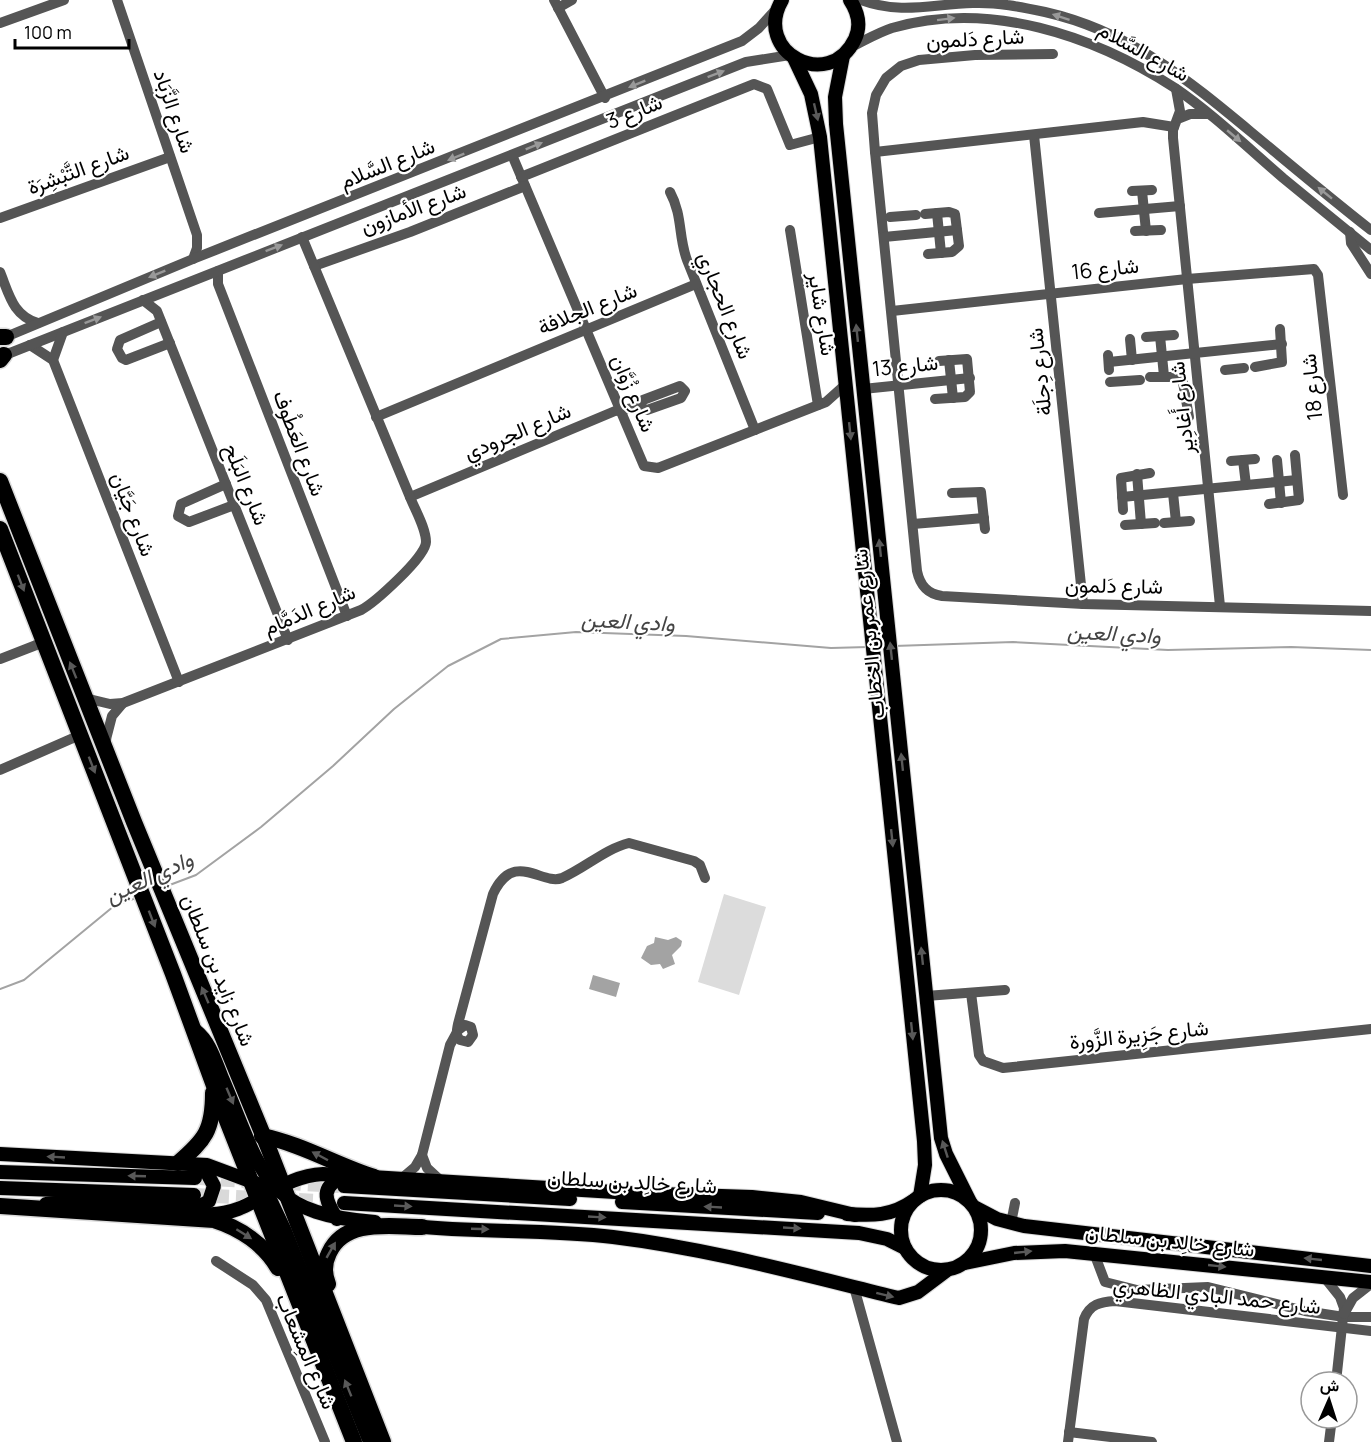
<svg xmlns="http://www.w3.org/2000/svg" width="1371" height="1442" font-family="Manrope,Vazirmatn,sans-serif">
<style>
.green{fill:#dcdcdc}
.water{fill:#a3a3a3}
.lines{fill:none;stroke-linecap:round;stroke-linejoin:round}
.stream{stroke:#a3a3a3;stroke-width:2}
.major-tunnel{stroke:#d9d9d9;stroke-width:14;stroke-dasharray:14 7;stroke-linecap:butt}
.major-casing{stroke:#dbdbdb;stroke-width:16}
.highway-casing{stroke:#dbdbdb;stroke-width:19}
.minor{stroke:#555;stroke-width:10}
.major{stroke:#000;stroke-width:14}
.highway{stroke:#000;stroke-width:16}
.oneway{fill:#999}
.oneway2{fill:#595959}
.labels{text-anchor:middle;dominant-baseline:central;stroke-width:4.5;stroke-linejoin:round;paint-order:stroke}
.street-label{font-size:21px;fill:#000;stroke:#fff}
.water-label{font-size:22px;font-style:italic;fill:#444;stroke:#fff}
</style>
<rect width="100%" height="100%" fill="#fff"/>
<!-- green -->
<path class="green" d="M724,894L766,907L739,995L698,982Z"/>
<!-- water -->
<g class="water">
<path d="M655,937L668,940L676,937L682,941L681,946L672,955L675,964L663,969L660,964L651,965L641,958L647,946L654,943Z"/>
<path d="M593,975L620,983L616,997L589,989Z"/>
</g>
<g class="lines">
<!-- stream -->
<g class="stream">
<path d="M894,646L1013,642L1168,650L1291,647L1371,650"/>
<path d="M167,886L196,875L261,827L333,766L394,709L448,666L501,639L576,632L686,636L831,648L868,647"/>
<path d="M0,989L24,980L114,906L136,898"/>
</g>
<!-- major-tunnel -->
<g class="major-tunnel">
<path d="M200,1178L244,1181"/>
<path d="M287,1183L339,1186"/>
<path d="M194,1195L339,1202"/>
</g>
<defs>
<g id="major">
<path d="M782,0C752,52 829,93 855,39C861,26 858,12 850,0"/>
<path d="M843,56L835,97L836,124L941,1138L946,1154L970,1202"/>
<path d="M794,58L811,94L820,137L924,1141L925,1165L920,1196"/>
<path d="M196,1031C210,1042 215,1061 222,1078C262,1171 262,1214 375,1222"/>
<path d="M0,1154L207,1165L258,1184L267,1193L285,1231L370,1442"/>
<path d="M0,1172L195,1178"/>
<path d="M344,1186L570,1199"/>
<path d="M0,1188L194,1195"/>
<circle cx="941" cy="1230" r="40"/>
<path d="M622,1202L818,1213"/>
<path d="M344,1203L859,1233L887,1239L905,1248"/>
<path d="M46,1204L79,1201L200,1206L209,1201L214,1186L207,1173L194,1166"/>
<path d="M976,1208L997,1219L1024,1226L1371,1266"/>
<path d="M206,1214C252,1217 276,1176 323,1174L631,1193L752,1197L801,1202L855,1215"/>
<path d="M847,1214C872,1216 892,1216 913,1201"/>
<path d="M337,1219C324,1198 320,1188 344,1175"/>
<path d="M412,1226C479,1233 546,1229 613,1237C711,1249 804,1275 899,1298L918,1292L946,1271"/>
<path d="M965,1263L1014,1253L1065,1251L1371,1282"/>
</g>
<g id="highway">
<path d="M0,337H6"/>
<path d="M0,360L4,355"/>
<path d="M0,481L134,822L268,1147L383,1442"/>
<path d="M0,529L173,974L224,1113L354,1442"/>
<path d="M262,1136C302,1144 336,1165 374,1177"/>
<path d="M178,1163C205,1140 213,1130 213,1093"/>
<path d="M0,1206L214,1220C240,1228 265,1245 278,1268"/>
<path d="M328,1284C324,1274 324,1263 329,1253C345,1218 391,1227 422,1227"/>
</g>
</defs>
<!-- major casing -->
<use href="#major" class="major-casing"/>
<!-- highway casing -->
<use href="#highway" class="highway-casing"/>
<!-- minor -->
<g class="minor">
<path d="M117,0L197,235V248L193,259"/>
<path d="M554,0L605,98"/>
<path d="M861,0C902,15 932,4 973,3C997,2 1021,7 1045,12C1129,31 1187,79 1251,132C1291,165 1330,198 1371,230"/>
<path d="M558,8L572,0"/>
<path d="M0,23L64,0"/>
<path d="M851,47C864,41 877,33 892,28C989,0 1093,35 1175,88C1213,114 1248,148 1283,178C1312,202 1342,226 1371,250"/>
<path d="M1053,54L975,55L919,60L901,66L886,78L876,95L872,113L875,152L917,571C920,585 927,594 942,596L1083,604L1371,611"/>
<path d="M1176,89L1180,111L1173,130V138L1220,606"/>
<path d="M1180,118L1190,114H1208"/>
<path d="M1034,135L1083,604"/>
<path d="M875,152L1143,122L1174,127"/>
<path d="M512,155L644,466L658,468L826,402L845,385"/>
<path d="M521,177L754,84L767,89L790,145L820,137"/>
<path d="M1132,191L1152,190"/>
<path d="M1142,191L1146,231"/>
<path d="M670,192C683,216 678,236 687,260L755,430"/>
<path d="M937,213L941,253"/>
<path d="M1099,213L1180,206"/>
<path d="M925,214L949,212L955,214L959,246L952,252L928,254"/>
<path d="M890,217L916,215"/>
<path d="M0,218L170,157"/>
<path d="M790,230L818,405"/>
<path d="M1135,231L1161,230"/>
<path d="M1350,232L1351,243L1371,274"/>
<path d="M884,237L957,230"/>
<path d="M314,266L410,232L525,186"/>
<path d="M218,271V284L347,616"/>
<path d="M0,272C9,294 13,316 38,323"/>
<path d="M143,300L157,311L288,640"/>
<path d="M892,311L1187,279L1314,269L1318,275L1343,495"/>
<path d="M161,322L120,340L117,349L122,358L126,360L170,343"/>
<path d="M1160,336L1164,376"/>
<path d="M1146,337L1174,335"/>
<path d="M1,339L193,259L742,41L759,28L778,7"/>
<path d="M1130,339L1132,360"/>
<path d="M30,345L53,360L179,682"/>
<path d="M1108,355L1109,370"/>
<path d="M0,357L746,62L790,55"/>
<path d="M53,360L63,332"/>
<path d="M949,360L953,398"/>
<path d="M1109,362L1282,344"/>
<path d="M1255,367L1282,362L1280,329"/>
<path d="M1225,370L1244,368"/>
<path d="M1150,377H1182L1189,417"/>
<path d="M1110,382L1140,380"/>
<path d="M680,386L685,391L681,398L647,410L640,407L643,400Z"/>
<path d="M863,389L970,378"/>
<path d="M935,399L965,397L970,392L967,359L939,361"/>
<path d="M376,417L696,284"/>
<path d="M1243,460L1246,485"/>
<path d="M1277,460L1281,503"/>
<path d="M1231,461L1255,459"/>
<path d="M1137,474L1141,524"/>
<path d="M226,484L181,504L178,516L189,522L234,505"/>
<path d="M952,493L981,492L985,529"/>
<path d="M1173,493L1176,522"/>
<path d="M410,497L615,411L640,407"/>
<path d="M1122,497L1297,480"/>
<path d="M1269,504L1299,500L1295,455"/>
<path d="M1123,510L1121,478L1150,473"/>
<path d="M1164,523L1190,521"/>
<path d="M913,524L984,518"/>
<path d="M1125,525L1155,523"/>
<path d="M0,659L44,642"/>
<path d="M85,698L110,704L123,703L361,610C374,603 426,557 426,542C426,528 415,510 410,497L302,237"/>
<path d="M105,743L112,716L123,703"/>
<path d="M0,770L80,735"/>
<path d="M971,993L979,1055L983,1061L1003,1068L1371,1029"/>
<path d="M926,996L1005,990"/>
<path d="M457,1031L465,1025L471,1027L473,1035L468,1042L460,1040C455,1035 457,1030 458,1024L493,894C514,849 542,886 562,878C585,868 605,849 629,843L694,861L700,865L705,878"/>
<path d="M422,1155L427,1168L440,1180"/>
<path d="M402,1178L415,1167L422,1155L450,1045L456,1034"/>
<path d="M1011,1223L1015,1203"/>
<path d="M1094,1253L1105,1282L1137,1290L1208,1287L1305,1311L1344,1317H1371"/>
<path d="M216,1261L253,1285L266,1300L325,1442"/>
<path d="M1324,1277L1340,1297L1344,1308L1336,1382"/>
<path d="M854,1287L897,1442"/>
<path d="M1344,1314L1353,1298L1371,1284"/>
<path d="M1069,1432L1152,1442"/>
<path d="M1068,1442L1084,1319C1090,1304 1100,1302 1115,1301L1371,1331"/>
<path d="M1329,1442L1332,1418"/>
</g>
<!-- major -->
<use href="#major" class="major"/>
<!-- highway -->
<use href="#highway" class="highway"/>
</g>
<!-- one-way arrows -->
<defs><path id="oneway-solid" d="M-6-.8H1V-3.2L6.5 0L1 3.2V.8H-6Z" transform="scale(1.5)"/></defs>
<g class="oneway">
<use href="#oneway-solid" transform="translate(1061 17) rotate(-162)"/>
<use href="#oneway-solid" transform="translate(946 19) rotate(-7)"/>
<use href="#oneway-solid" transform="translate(716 74) rotate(-21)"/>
<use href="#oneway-solid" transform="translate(637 84) rotate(158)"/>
<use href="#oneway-solid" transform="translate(1234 136) rotate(40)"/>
<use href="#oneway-solid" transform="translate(534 146) rotate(-22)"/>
<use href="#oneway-solid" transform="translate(456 157) rotate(158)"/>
<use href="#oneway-solid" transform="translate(1325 193) rotate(-141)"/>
<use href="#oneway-solid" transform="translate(274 248) rotate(-21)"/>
<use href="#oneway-solid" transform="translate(157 274) rotate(158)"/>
<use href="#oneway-solid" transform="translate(93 320) rotate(-21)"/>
</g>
<g class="oneway2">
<use href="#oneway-solid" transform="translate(816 112) rotate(77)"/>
<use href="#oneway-solid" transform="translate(857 333) rotate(-96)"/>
<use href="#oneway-solid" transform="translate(850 431) rotate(84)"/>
<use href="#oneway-solid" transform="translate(880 548) rotate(-96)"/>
<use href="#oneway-solid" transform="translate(21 583) rotate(69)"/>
<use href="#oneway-solid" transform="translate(891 651) rotate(-96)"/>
<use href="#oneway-solid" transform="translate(73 670) rotate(-112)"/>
<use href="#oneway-solid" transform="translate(902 762) rotate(-96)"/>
<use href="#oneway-solid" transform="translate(92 765) rotate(69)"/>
<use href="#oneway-solid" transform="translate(892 838) rotate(84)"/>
<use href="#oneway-solid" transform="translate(152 919) rotate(69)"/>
<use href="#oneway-solid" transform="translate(922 956) rotate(-96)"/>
<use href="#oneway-solid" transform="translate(205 995) rotate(-113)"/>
<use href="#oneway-solid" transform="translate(912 1031) rotate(84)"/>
<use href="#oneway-solid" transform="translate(230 1096) rotate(67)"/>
<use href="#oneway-solid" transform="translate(945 1149) rotate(-108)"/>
<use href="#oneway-solid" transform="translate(320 1156) rotate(-152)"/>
<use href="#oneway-solid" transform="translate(56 1157) rotate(-177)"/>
<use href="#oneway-solid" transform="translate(137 1176) rotate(-178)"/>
<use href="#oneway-solid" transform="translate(403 1206) rotate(3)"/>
<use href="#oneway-solid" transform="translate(713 1207) rotate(-177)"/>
<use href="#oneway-solid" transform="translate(597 1217) rotate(3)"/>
<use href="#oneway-solid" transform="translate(792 1228) rotate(3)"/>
<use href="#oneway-solid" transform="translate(480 1229) rotate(2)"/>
<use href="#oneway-solid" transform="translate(244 1234) rotate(32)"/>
<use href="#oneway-solid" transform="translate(331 1250) rotate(-60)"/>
<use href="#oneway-solid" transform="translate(1023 1252) rotate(-6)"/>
<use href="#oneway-solid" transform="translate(1313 1259) rotate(-174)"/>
<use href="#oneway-solid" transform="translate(1217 1266) rotate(6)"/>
<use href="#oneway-solid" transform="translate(885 1295) rotate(14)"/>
<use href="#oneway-solid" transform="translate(348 1388) rotate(-112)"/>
</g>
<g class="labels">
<!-- street labels -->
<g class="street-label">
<text transform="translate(975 38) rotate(-3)">شارع دَلمون</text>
<text transform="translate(1144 51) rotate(29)">شارع السَّلام</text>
<text transform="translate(175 111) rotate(71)">شارع الزَّبَاد</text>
<text transform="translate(634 111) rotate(-22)">شارع 3</text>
<text transform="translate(387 163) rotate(-22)">شارع السَّلام</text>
<text transform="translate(78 169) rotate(-20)">شارع التَّبْشِرَة</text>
<text transform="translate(413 208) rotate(-20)">شارع الأمازون</text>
<text transform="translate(1105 268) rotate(-6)">شارع 16</text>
<text transform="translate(726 305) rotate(68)">شارع الحجاري</text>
<text transform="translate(587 308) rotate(-22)">شارع الجلافة</text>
<text transform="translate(823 314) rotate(81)">شارع شاير</text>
<text transform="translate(905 365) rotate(-6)">شارع 13</text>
<text transform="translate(1039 372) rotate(-96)">شارع دِجلَة</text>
<text transform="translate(1311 387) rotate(-96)">شارع 18</text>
<text transform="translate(634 393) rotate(67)">شارع زُوَّان</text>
<text transform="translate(1181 408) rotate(-96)">شارع أَغادِير</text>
<text transform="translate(517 431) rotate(-23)">شارع الجرودي</text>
<text transform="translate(300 443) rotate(69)">شارع العَطُوف</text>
<text transform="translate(247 484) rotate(68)">شارع البَلَح</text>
<text transform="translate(134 514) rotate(69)">شارع جَيَّان</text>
<text transform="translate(1114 585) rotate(1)">شارع دَلمون</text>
<text transform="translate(309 609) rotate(-23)">شارع الدَمَّام</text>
<text transform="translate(868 634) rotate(-96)">شارع عمر بن الخطاب</text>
<text transform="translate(219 970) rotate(68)">شارع زايد بن سلطان</text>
<text transform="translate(1139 1034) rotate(-6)">شارع جَزِيرة الزَّورة</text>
<text transform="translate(632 1181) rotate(3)">شارع خالِد بن سلطان</text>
<text transform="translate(1170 1240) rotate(6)">شارع خالِد بن سلطان</text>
<text transform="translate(1217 1295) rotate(6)">شارع حمد البادي الظاهري</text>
<text transform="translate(307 1351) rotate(67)">شارع المِشعاب</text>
</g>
<!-- water labels -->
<g class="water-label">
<text transform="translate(628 621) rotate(3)">وادي العين</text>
<text transform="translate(1114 633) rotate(3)">وادي العين</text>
<text transform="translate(149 877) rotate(-25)">وادي العين</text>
</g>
</g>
<!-- north arrow -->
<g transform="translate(1329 1400) rotate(3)"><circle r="28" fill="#ffffff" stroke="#999999" stroke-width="1.5"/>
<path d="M0-4.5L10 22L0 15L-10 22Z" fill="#000000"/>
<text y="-9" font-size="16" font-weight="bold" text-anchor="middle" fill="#000000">ش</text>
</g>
<!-- scale -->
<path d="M15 39v9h114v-9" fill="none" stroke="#000000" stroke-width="3"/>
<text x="24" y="39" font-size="18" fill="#000000" stroke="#ffffff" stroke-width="4.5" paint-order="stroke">100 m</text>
</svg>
